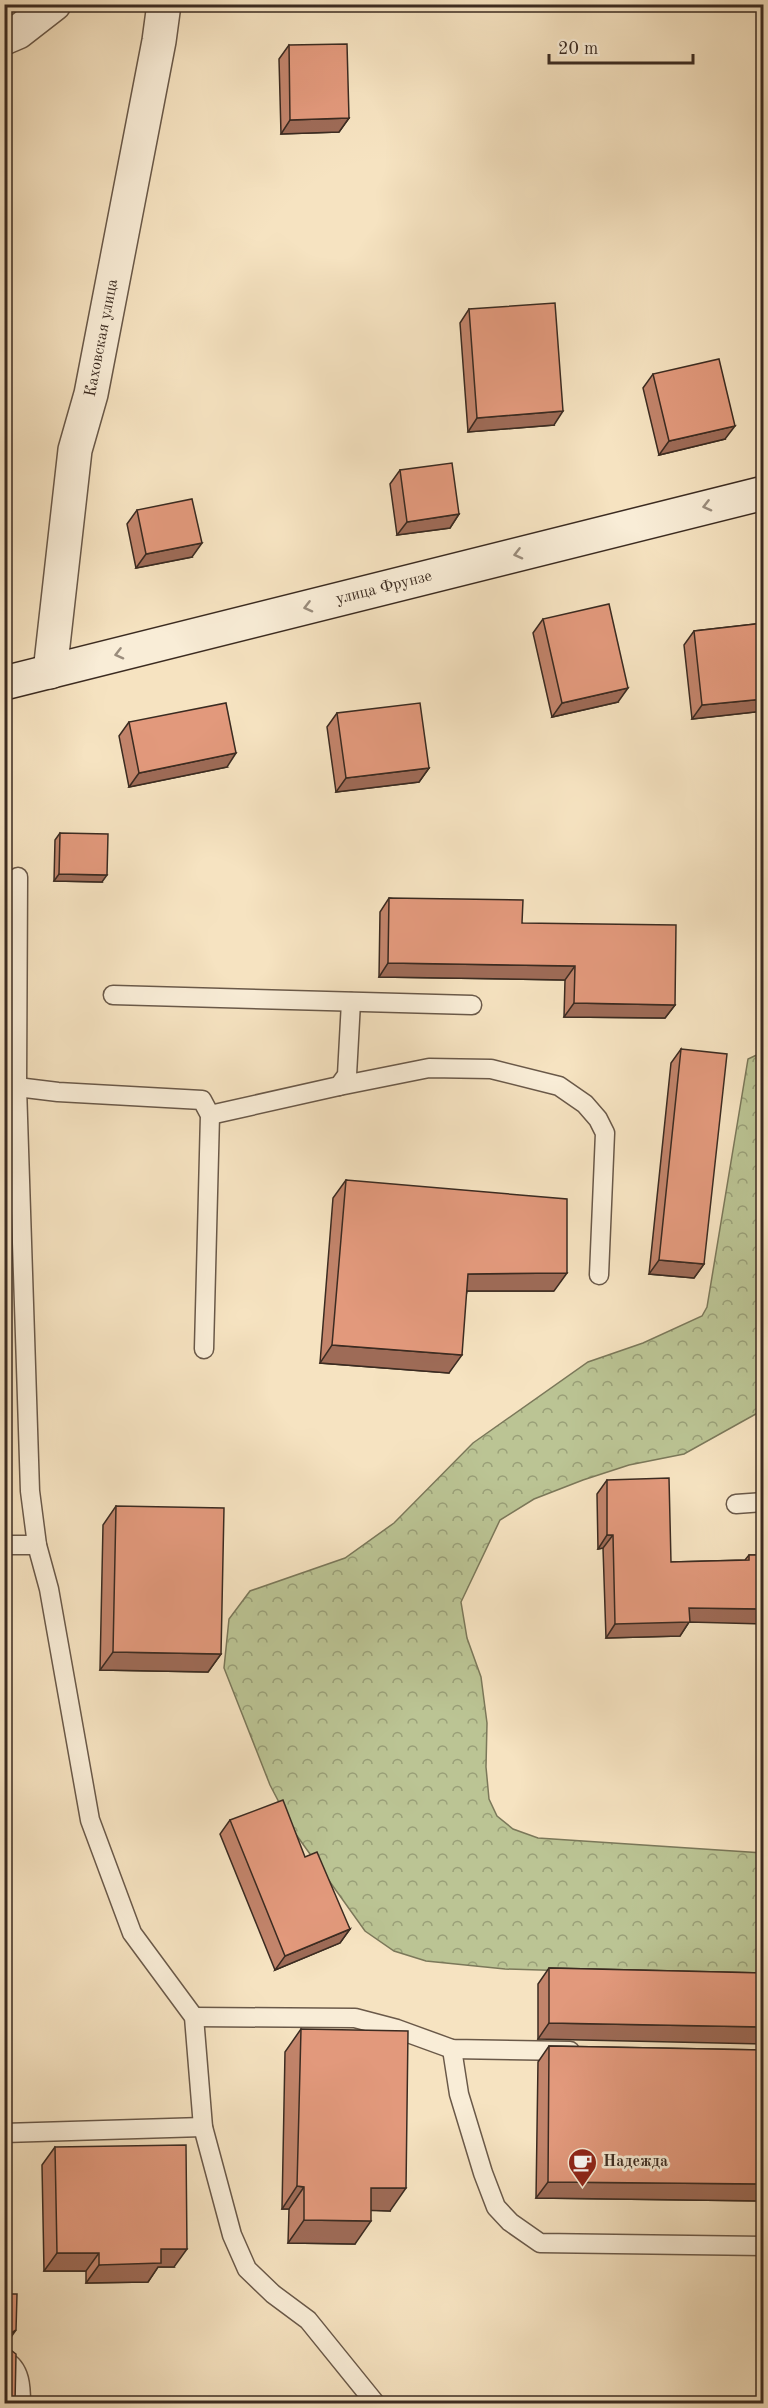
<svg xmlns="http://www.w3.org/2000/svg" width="768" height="2408" font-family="'Old Standard TT',serif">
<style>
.forest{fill:url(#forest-crowns);stroke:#7b785a;stroke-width:1.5}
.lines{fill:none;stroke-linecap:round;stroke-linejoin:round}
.lane-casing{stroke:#6a5949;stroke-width:21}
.street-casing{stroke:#6a5949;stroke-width:36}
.secondary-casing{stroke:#3b2b21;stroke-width:36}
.lane{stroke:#f9edd7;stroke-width:18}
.street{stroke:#f9edd7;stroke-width:33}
.secondary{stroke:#f9edd7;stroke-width:33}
.wall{fill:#c2846b;stroke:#3b2b21;stroke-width:1.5}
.shaded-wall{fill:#9e6b57;stroke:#3b2b21;stroke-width:1.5}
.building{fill:#e2997c;stroke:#3b2b21;stroke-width:1.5}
.oneway{stroke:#9a8c7c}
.labels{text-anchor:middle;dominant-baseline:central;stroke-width:5;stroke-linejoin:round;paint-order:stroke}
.street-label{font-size:16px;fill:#3b2b21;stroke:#f9edd7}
.poi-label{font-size:16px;font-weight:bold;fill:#3b2b21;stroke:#f9edd7;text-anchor:start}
</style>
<defs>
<pattern id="forest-crowns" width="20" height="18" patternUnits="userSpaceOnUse" patternTransform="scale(1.5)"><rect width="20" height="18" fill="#bbc494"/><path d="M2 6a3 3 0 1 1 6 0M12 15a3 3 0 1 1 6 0" fill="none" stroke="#999f78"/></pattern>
</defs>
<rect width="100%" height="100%" fill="#f6e3c1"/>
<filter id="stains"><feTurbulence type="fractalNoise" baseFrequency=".00333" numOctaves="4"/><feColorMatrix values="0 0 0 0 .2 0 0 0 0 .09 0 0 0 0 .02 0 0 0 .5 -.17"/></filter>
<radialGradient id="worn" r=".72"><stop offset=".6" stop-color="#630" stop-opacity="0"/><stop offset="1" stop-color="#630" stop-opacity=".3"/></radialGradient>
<!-- forest -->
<path class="forest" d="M763,1052V1410L684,1454L629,1465L583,1480L534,1499L500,1520L461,1602L467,1638L481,1677L487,1723L486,1767L489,1799L497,1816L513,1829L538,1838L763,1853V1977L505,1969L426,1961L394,1951L365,1931L295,1833L270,1785L224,1668L229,1619L250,1591L345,1558L394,1523L473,1443L588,1362L643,1343L702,1316L707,1307L748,1059Z"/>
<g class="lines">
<defs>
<g id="lane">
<path d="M18,877L17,1087L30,1491L37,1545L49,1589L90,1820L132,1933L194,2017L203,2127L232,2235L247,2269L273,2294L308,2320L376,2404"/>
<path d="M113,995L472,1005"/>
<path d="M339,1086L429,1068L491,1069L559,1086L585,1104L598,1119L605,1133L599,1275"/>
<path d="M17,1087L58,1092L202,1100L210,1115L204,1349"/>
<path d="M210,1115L339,1086L347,1075L351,1002"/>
<path d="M736,1504L764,1502"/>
<path d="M4,1545H37"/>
<path d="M194,2017L355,2018L397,2029L452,2049L570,2051"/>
<path d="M452,2049L459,2094L483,2173L496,2207L510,2222L540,2243L764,2246"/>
<path d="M4,2133L203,2127"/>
<path d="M4,2360C21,2368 21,2388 21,2404"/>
</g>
<g id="street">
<path d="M4,38L18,32L54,4"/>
<path d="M50,672L75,450L91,394L159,41L164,4"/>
</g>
<path id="secondary" d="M4,683L764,493"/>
</defs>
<!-- lane casing -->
<use href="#lane" class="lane-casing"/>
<!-- street casing -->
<use href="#street" class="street-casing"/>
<!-- secondary casing -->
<use href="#secondary" class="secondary-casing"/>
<!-- lane -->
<use href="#lane" class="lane"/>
<!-- street -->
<use href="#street" class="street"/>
<!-- secondary -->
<use href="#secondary" class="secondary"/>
</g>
<!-- wall -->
<g class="wall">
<path d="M289,45L349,118L339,132L281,134L279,59Z"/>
<path d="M469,309L554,425L468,432L460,323Z"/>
<path d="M653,374L725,439L659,455L643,388Z"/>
<path d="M400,470L459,514L450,528L397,535L390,484Z"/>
<path d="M137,510L192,557L136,568L127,524Z"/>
<path d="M543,619L618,702L552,717L533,633Z"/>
<path d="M764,623V711L692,719L684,645L694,631Z"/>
<path d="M337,713L429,768L419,782L336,792L327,727Z"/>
<path d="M129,722L227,767L129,787L119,736Z"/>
<path d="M60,833L102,882L54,881L55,840Z"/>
<path d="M389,898L522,923L675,1005L665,1018L564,1017L565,980L379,977L380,912Z"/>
<path d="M681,1049L704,1264L694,1278L649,1274L671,1063Z"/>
<path d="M346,1180L554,1291H467L449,1373L320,1363L333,1198Z"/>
<path d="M607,1480L671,1562L745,1560L749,1555H764L689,1622L680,1636L606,1638L603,1548L598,1549L597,1494Z"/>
<path d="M116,1506L221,1654L208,1672L100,1670L103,1525Z"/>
<path d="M230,1820L305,1857L350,1929L340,1943L275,1970L220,1834Z"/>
<path d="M549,1968L764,1973L538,2039V1984Z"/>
<path d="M301,2029L390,2211L371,2210L355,2244L288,2243L289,2209H282L285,2052Z"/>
<path d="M549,2046L764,2050V2201L536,2198L538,2062Z"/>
<path d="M55,2147L174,2267H158L148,2282L86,2283V2271H44L42,2165Z"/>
</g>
<!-- shaded-wall -->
<g class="shaded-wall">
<path d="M349,118L339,132L281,134L290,120Z"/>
<path d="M563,411L554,425L468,432L477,418Z"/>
<path d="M735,426L725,439L659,455L669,441Z"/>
<path d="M459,514L450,528L397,535L407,522Z"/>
<path d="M202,543L192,557L136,568L146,554Z"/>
<path d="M628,688L618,702L552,717L562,703Z"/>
<path d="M764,699V711L692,719L702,705Z"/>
<path d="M236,753L227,767L129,787L139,773Z"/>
<path d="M429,768L419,782L336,792L346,778Z"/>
<path d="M59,874L107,875L102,882L54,881Z"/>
<path d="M388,963L575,966L565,980L379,977Z"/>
<path d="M574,1003L675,1005L665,1018L564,1017Z"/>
<path d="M659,1260L704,1264L694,1278L649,1274Z"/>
<path d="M567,1273L554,1291H456L468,1274Z"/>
<path d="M332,1345L462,1355L449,1373L320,1363Z"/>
<path d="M607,1535H613L603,1548L598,1549Z"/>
<path d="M689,1608L764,1609V1624L689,1622L680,1636L606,1638L615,1624Z"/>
<path d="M113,1652L221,1654L208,1672L100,1670Z"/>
<path d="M350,1929L340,1943L275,1970L285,1956Z"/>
<path d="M549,2023L764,2027V2044L538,2039Z"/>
<path d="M548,2182L764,2184V2201L536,2198Z"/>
<path d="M297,2186L304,2187L289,2209H282Z"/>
<path d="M371,2188H406L390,2211L355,2210Z"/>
<path d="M304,2220L371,2221L355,2244L288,2243Z"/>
<path d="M161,2249H187L174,2267H158L148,2282L86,2283L99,2265Z"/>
<path d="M57,2253H99L86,2271H44Z"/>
<path d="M16,2330L4,2347L8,2335Z"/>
</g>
<!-- building -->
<g class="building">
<path d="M347,44L349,118L290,120L289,45Z"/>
<path d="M555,303L563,411L477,418L469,309Z"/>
<path d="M719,359L735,426L669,441L653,374Z"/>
<path d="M452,463L459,514L407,522L400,470Z"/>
<path d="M192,499L202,543L146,554L137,510Z"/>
<path d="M609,604L628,688L562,703L543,619Z"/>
<path d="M764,623V699L702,705L694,631Z"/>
<path d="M226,703L236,753L139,773L129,722Z"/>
<path d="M420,703L429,768L346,778L337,713Z"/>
<path d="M60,833L108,834L107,875L59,874Z"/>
<path d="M389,898L523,900L522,923L676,925L675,1005L574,1003L575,966L388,963Z"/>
<path d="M681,1049L727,1054L704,1264L659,1260Z"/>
<path d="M346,1180L567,1199V1273L468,1274L462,1355L332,1345Z"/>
<path d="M669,1478L671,1562L749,1560V1555H764V1609L689,1608L690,1622L615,1624L613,1535H607V1480Z"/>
<path d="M116,1506L224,1508L221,1654L113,1652Z"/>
<path d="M283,1800L305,1857L317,1852L350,1929L285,1956L230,1820Z"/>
<path d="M549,1968L764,1973V2027L549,2023Z"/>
<path d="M301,2029L408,2031L406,2188H371V2221L304,2220V2187L297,2186Z"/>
<path d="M549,2046L764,2050V2184L548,2182Z"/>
<path d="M186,2145L187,2249H161V2263L99,2265V2253H57L55,2147Z"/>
<path d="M4,2294H17L16,2330L8,2335L6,2341L7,2347L16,2354L15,2403H4Z"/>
</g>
<!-- one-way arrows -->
<defs><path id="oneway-chevron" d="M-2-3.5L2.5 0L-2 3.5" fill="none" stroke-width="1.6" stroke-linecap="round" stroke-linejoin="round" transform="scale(1.5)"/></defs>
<g class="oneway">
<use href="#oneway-chevron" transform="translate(707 506) rotate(166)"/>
<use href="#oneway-chevron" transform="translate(518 554) rotate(166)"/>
<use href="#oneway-chevron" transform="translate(308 607) rotate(166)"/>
<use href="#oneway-chevron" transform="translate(119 654) rotate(166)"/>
</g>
<!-- icons -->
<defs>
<symbol id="cafe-pin" viewBox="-11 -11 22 30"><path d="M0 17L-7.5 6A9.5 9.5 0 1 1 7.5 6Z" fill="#8f2418" stroke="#f9edd7"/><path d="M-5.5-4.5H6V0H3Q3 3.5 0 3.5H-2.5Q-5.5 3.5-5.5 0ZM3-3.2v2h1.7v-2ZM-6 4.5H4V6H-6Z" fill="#fff"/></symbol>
</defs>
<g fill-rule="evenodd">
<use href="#cafe-pin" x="566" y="2146" width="33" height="45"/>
</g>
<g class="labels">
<!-- street labels -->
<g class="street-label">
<text transform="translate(102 338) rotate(-79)">Каховская улица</text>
<text transform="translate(384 588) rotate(-14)">улица Фрунзе</text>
</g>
<!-- poi labels -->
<g class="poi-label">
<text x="603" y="2162">Надежда</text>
</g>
</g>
<!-- margin -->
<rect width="768" height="2408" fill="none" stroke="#f6e3c1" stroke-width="24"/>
<rect x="6" y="6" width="756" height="2396" fill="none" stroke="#3b2b21" stroke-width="3"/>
<rect x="12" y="12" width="744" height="2384" fill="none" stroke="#3b2b21" stroke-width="1.5"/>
<!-- scale -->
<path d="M549 54v9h144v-9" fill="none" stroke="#3b2b21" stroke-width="3"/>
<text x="558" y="54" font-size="18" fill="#3b2b21" stroke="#f9edd7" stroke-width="4.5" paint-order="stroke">20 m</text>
<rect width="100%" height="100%" filter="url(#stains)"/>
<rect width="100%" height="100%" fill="url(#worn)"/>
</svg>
